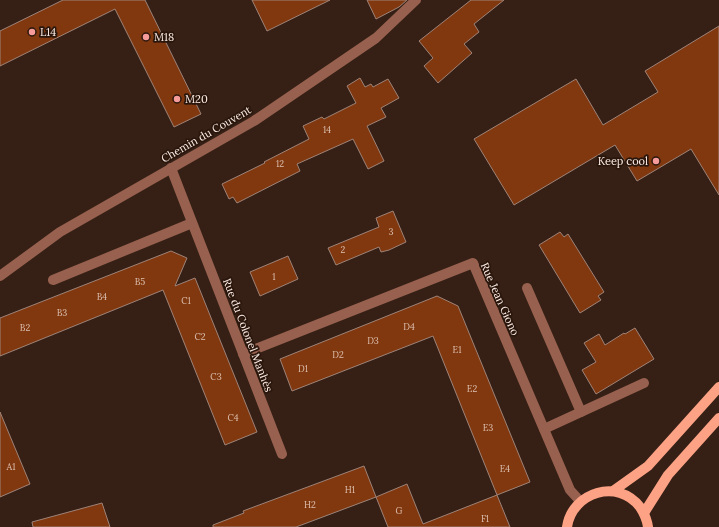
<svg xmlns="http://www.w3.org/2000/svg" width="719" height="527" font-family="Lora,serif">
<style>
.building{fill:#81380f;stroke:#9f8377}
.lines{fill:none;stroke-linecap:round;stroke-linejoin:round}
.street{stroke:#98614f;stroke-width:10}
.primary{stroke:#fda284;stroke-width:10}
.poi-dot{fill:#f59b9a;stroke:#2b160c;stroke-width:1.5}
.labels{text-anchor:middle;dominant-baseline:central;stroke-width:3.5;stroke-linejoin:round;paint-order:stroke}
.number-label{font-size:9px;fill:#ddc0b0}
.poi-label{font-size:11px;fill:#fcede6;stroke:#2b160c;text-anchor:start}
.street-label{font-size:11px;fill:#fcede6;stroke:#2b160c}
</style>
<rect width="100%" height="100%" fill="#362016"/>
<!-- building -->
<g class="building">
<path d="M63,0H145L201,114L174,127L115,9L0,66V31Z"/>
<path d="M252,0H330L267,31Z"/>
<path d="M367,0H407L399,7L376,19Z"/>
<path d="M471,0H504L474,24L479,32L464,44L472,53L438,83L424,66L433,58L419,41Z"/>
<path d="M719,26V195L691,149L637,181L615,145L514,205L474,139L576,79L603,125L658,92L645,71Z"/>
<path d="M360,78L365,87L371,84L373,87L388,79L399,98L381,108L386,117L367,126L384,161L368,169L353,139L297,164L300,171L237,203L233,197L229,199L222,184L265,163L264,162L309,139L303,126L322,117L324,119L356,103L347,86Z"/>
<path d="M393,211L406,242L389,250L381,252L379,247L336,265L328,248L379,227L376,218Z"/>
<path d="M560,232L564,237L568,234L604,292L598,296L601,300L580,313L539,245Z"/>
<path d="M171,251L187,258L175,286L195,278L257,432L225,445L163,290L0,356V318Z"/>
<path d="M288,256L298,279L260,296L250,272Z"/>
<path d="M437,296L458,306L530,482L497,495L433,336L292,391L280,359Z"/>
<path d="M635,328L654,359L596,394L582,370L596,362L584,343L599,334L605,345L624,333L625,334Z"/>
<path d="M0,412L30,484L0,497Z"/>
<path d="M364,466L376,497L296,527H213V525L244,513L243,511Z"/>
<path d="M407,484L423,524L497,495L510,527H388L376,497Z"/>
<path d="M102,503L110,527H33L32,522Z"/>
</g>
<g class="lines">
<!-- street -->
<g class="street">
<path d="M171,168L282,454"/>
<path d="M0,276L60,232L254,121L376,38L416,0"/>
<path d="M53,280L192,223"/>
<path d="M527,288L581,412"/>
<path d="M243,354L473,263L570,490L580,501"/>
<path d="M544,429L644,383"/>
</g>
<!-- primary -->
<g class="primary">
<path d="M613,491L648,466L719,387"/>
<path d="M644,513L668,475L719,418"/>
<path d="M567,527C572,492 618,478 640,507C644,513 647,520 648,527"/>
</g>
</g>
<!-- markers -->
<g class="poi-dot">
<circle cx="32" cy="32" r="4"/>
<circle cx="146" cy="37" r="4"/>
<circle cx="177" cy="99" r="4"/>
<circle cx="656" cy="161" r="4"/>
</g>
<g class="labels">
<!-- number labels -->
<g class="number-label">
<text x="327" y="129">14</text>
<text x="280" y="163">12</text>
<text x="391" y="231">3</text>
<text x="343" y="249">2</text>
<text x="274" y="276">1</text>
<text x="140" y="281">B5</text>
<text x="102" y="296">B4</text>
<text x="186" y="300">C1</text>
<text x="62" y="312">B3</text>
<text x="409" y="326">D4</text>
<text x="25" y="327">B2</text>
<text x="200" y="336">C2</text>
<text x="373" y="340">D3</text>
<text x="457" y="349">E1</text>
<text x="338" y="354">D2</text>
<text x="303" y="368">D1</text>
<text x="216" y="376">C3</text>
<text x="472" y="388">E2</text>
<text x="233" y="417">C4</text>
<text x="488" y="427">E3</text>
<text x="11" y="466">A1</text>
<text x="505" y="468">E4</text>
<text x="350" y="489">H1</text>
<text x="310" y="504">H2</text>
<text x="399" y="510">G</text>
<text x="485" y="518">F1</text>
</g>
<!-- poi labels -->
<g class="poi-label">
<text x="40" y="32">L14</text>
<text x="154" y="37">M18</text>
<text x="185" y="99">M20</text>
<text x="648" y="161" text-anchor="end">Keep cool</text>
</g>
<!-- street labels -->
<g class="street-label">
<text transform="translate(206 134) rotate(-30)">Chemin du Couvent</text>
<text transform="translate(500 299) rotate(66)">Rue Jean Giono</text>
<text transform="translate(248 335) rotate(69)">Rue du Colonel Manhès</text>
</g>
</g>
</svg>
